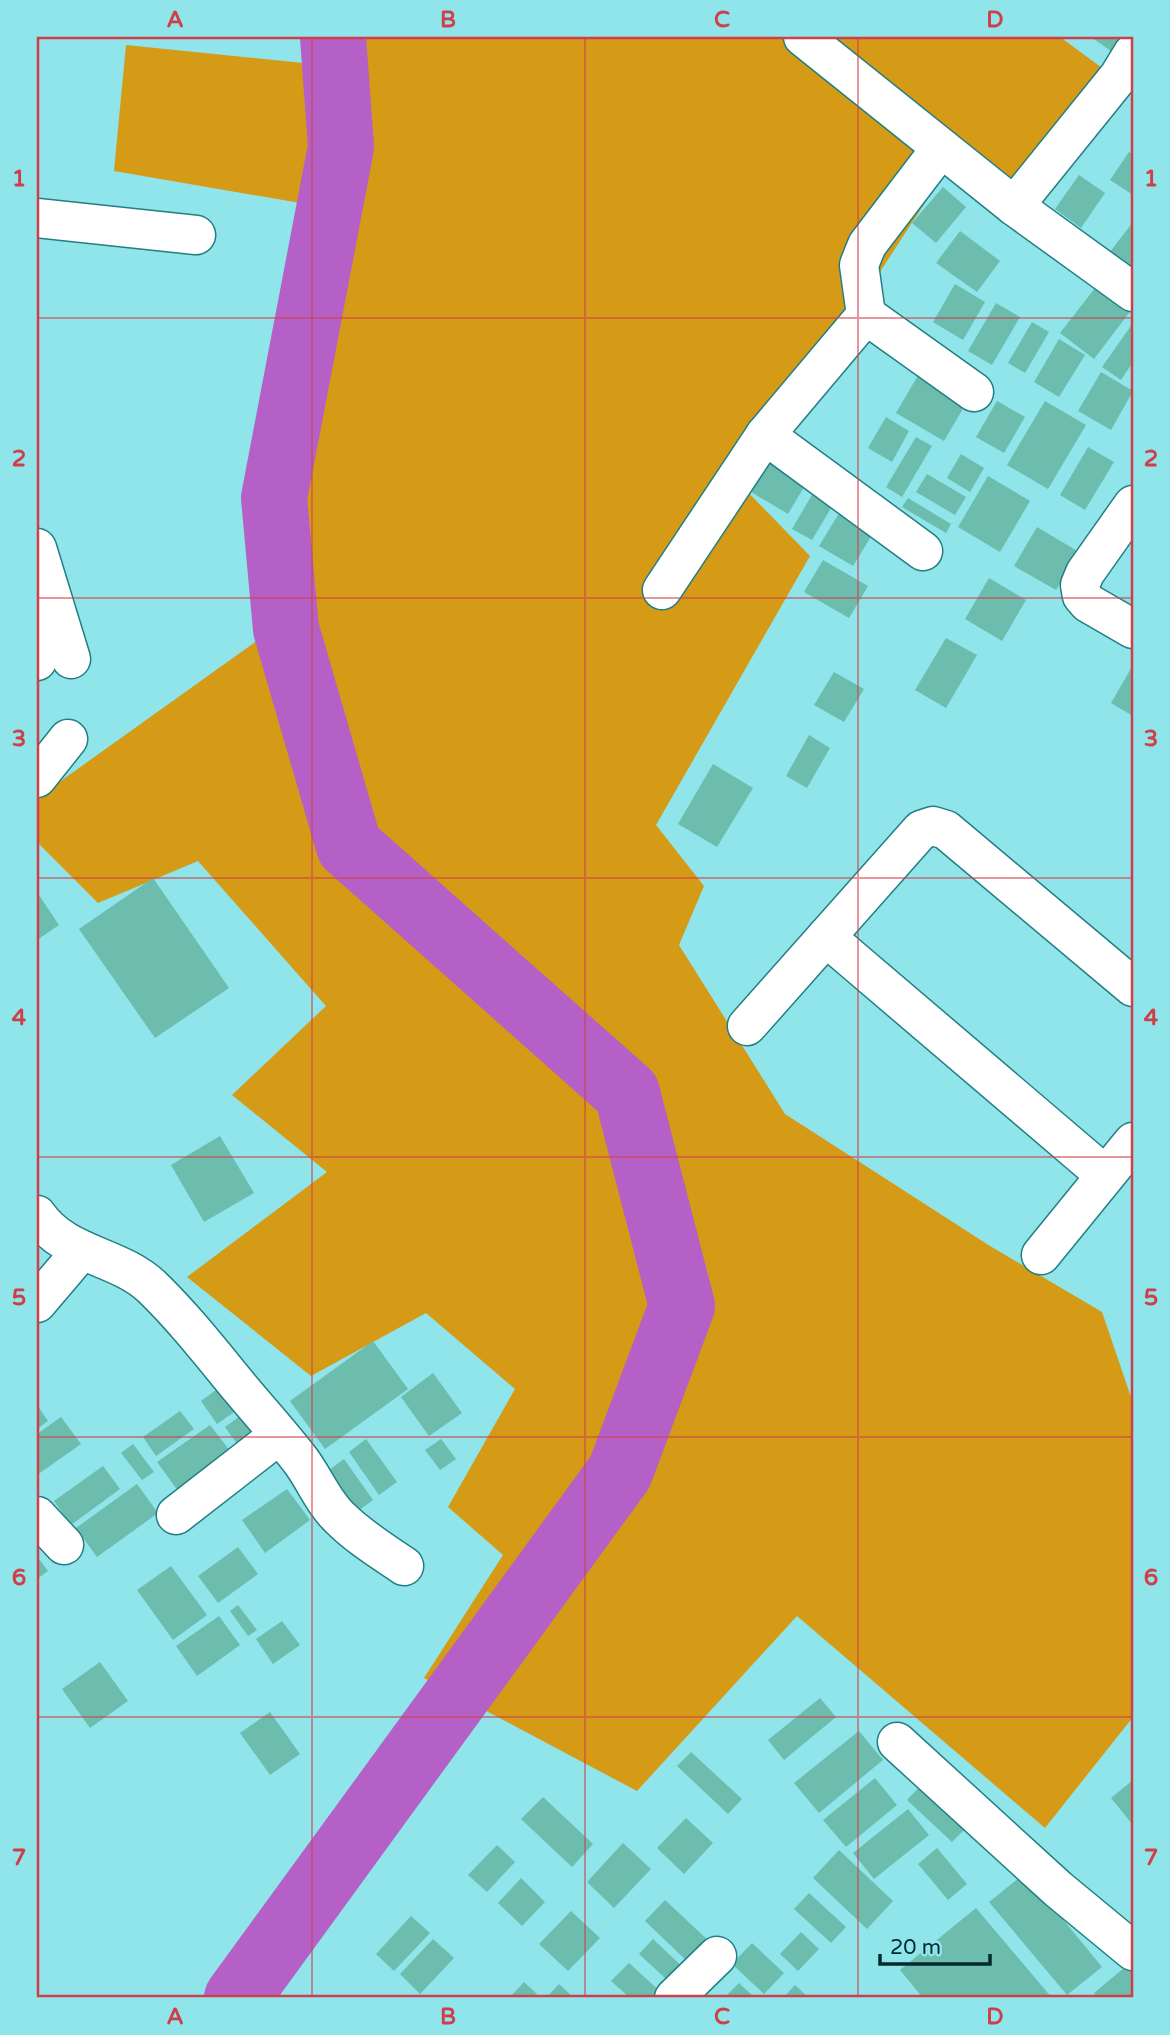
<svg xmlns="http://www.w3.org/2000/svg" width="1170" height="2035" font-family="'Varela Round',sans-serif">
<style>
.green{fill:#d59a16}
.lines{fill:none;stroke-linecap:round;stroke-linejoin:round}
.river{stroke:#b460c6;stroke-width:66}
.building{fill:#6cbdae}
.minor-casing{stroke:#217f84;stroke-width:41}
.minor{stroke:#fff;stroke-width:38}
.grid{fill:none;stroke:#cf3f4a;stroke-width:2;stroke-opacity:0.55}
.neatline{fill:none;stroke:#cf3f4a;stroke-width:2.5}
.grid-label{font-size:23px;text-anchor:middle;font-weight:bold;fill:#cf3f4a}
</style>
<rect width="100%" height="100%" fill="#8fe5ea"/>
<!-- green -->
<path class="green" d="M350,37H1060L1113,76L1025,193L960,149L741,485L810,556L656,825L704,886L679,945L785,1114L990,1246L1102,1312L1133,1403V1717L1045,1828L797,1616L637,1791L424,1678L503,1555L448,1507L515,1389L426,1313L311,1376L187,1277L327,1172L232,1095L326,1006L198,861L98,903L37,842V798L261,638L297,334L347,211L114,171L126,45L353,68Z"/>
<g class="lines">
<!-- river -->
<path class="river" d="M237,1998L620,1472L682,1306L627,1093L349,846L286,629L274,498L341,147L333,37"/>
</g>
<!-- building -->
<g class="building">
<path d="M1091,37H1131L1118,56Z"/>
<path d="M1129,152L1133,155V195L1110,180Z"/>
<path d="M1079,175L1105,193L1081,228L1055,209Z"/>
<path d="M943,187L966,207L936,243L912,223Z"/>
<path d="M1133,222V278L1106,257Z"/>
<path d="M960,231L1000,261L977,292L936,263Z"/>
<path d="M1099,283L1132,309L1094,359L1060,333Z"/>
<path d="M955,284L985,302L963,340L933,322Z"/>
<path d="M996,303L1020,317L992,365L968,351Z"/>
<path d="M1032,322L1049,332L1025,373L1008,363Z"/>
<path d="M1133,323V362L1121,380L1102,367Z"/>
<path d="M1059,339L1085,355L1059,397L1034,382Z"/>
<path d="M920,372L968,400L944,441L896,413Z"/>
<path d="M1101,372L1133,391L1111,430L1078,411Z"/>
<path d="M997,401L1025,417L1004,453L976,437Z"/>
<path d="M1045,401L1086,425L1048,489L1007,465Z"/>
<path d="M886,417L909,431L892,462L868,448Z"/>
<path d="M916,437L932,446L902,497L886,487Z"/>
<path d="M1088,447L1114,462L1085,510L1060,495Z"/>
<path d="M774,454L811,475L788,514L751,492Z"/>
<path d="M961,454L984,468L970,492L947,478Z"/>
<path d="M927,474L966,497L955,515L916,492Z"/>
<path d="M988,476L1030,501L1000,552L958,527Z"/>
<path d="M820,481L840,493L812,540L792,529Z"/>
<path d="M908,498L951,524L946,533L902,507Z"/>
<path d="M841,510L875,530L853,566L819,546Z"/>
<path d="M1037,527L1079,552L1056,590L1014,566Z"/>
<path d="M823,560L868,586L849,618L804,592Z"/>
<path d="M989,578L1026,600L1002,641L965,619Z"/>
<path d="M946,638L977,655L946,708L915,690Z"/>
<path d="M1133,665V716L1111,703Z"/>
<path d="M834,672L864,689L844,722L814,705Z"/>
<path d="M809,735L830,748L807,788L786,776Z"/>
<path d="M713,764L753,788L717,847L678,824Z"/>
<path d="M153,878L229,988L155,1038L79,929Z"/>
<path d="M37,892L59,925L37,940Z"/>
<path d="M220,1136L254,1193L204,1222L171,1165Z"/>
<path d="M373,1341L408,1389L325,1449L290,1401Z"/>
<path d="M433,1373L462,1413L429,1436L401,1397Z"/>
<path d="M223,1385L240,1408L217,1424L201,1401Z"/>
<path d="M37,1405L48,1421L37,1429Z"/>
<path d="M248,1410L268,1438L245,1455L225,1427Z"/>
<path d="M180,1411L194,1429L156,1456L143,1437Z"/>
<path d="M61,1417L81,1444L37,1475V1434Z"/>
<path d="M210,1425L234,1456L181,1495L157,1462Z"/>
<path d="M366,1439L397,1482L379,1495L349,1452Z"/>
<path d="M441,1439L456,1459L440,1470L425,1450Z"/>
<path d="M133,1444L154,1472L142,1480L121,1453Z"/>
<path d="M344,1459L373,1500L350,1517L321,1476Z"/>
<path d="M103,1466L120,1489L71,1525L54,1501Z"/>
<path d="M137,1484L158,1513L97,1557L76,1528Z"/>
<path d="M287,1489L310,1520L265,1553L242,1520Z"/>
<path d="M238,1547L258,1574L218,1603L198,1576Z"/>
<path d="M37,1556L48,1571L37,1579Z"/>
<path d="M171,1566L207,1615L173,1640L137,1590Z"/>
<path d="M238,1605L257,1630L248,1636L230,1611Z"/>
<path d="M219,1616L240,1645L197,1676L176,1646Z"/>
<path d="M282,1621L300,1645L273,1664L256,1639Z"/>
<path d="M100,1662L128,1701L90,1728L62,1689Z"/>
<path d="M820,1698L836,1717L784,1760L768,1740Z"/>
<path d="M270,1712L300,1754L270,1775L240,1733Z"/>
<path d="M859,1731L883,1760L819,1813L794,1783Z"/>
<path d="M691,1752L742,1799L728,1814L677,1766Z"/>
<path d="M929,1777L975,1819L952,1842L907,1800Z"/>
<path d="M875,1778L897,1805L846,1847L823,1820Z"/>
<path d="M1133,1780V1825L1111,1798Z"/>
<path d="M543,1797L593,1844L572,1867L521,1819Z"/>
<path d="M908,1809L929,1835L874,1879L853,1853Z"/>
<path d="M686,1818L713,1843L684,1874L657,1848Z"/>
<path d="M623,1843L651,1869L614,1908L587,1882Z"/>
<path d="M497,1845L515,1862L487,1892L468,1875Z"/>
<path d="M937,1848L967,1884L948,1900L918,1864Z"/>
<path d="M839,1850L893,1901L867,1929L813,1878Z"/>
<path d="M1025,1873L1102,1967L1067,1995L989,1902Z"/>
<path d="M521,1878L545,1902L522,1926L498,1903Z"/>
<path d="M809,1893L846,1927L831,1943L794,1909Z"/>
<path d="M665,1900L711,1943L691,1965L645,1921Z"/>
<path d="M976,1908L1052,1998H923L900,1970Z"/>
<path d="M571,1911L600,1938L568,1971L539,1944Z"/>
<path d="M411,1916L430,1933L394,1971L376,1954Z"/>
<path d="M801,1932L819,1949L798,1971L780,1954Z"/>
<path d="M433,1939L454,1958L420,1994L400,1974Z"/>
<path d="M653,1939L689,1973L676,1988L639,1954Z"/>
<path d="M752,1943L784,1973L764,1994L732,1964Z"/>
<path d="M1131,1962L1133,1965V1998H1098L1094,1993Z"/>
<path d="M629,1963L664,1995L661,1998H630L611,1981Z"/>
<path d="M524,1982L537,1994L533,1998H509Z"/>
<path d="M739,1983L755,1998H724Z"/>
<path d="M559,1984L574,1998H546Z"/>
<path d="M795,1985L809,1998H783Z"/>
</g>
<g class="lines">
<defs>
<g id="minor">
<path d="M803,37L1014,206L1133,292"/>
<path d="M1014,206L1119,76L1133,53"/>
<path d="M37,218L196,235"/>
<path d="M866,315L974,392"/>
<path d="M1133,505L1085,573L1080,585L1082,596L1088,603L1133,629"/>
<path d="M37,548L71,659"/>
<path d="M923,551L765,435L866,315L859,265L867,245L941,148"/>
<path d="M662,590L765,435"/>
<path d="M37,636L40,643L37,661"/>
<path d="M37,778L68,739"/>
<path d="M826,937L1105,1175"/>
<path d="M747,1026L921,830L933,826L946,830L1133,987"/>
<path d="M37,1215C65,1256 118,1255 152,1287C184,1318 212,1354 240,1388C260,1412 282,1436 301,1461C315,1480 323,1502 340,1518C359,1537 382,1551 404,1566"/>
<path d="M1041,1255L1133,1142"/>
<path d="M37,1303L82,1250"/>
<path d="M176,1515L279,1435"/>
<path d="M37,1516L64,1545"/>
<path d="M897,1742L1058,1889L1133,1951"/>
<path d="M674,1998L717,1956"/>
</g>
</defs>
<!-- minor casing -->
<use href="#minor" class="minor-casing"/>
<!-- minor -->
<use href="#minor" class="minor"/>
</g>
<!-- grid -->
<path class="grid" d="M312,37V1998M585,37V1998M858,37V1998M37,318H1133M37,598H1133M37,878H1133M37,1157H1133M37,1437H1133M37,1717H1133"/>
<!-- border -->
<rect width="1170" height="2035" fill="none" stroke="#8fe5ea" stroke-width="77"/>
<!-- scale -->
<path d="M880 1954v10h110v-10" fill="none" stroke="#02292b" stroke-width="3.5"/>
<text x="890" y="1954" font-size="21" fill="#02292b" stroke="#8fe5ea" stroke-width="5" paint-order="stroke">20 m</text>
<rect x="38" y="38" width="1094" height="1958" class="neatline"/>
<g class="grid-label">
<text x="175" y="27">A</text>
<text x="448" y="27">B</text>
<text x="722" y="27">C</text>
<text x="995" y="27">D</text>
<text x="19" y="186">1</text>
<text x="1151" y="186">1</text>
<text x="19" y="466">2</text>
<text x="1151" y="466">2</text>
<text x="19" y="746">3</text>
<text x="1151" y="746">3</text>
<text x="19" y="1025">4</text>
<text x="1151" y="1025">4</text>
<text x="19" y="1305">5</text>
<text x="1151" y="1305">5</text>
<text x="19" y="1585">6</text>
<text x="1151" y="1585">6</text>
<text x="19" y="1865">7</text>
<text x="1151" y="1865">7</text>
<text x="175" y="2024">A</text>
<text x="448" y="2024">B</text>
<text x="722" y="2024">C</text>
<text x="995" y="2024">D</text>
</g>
</svg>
